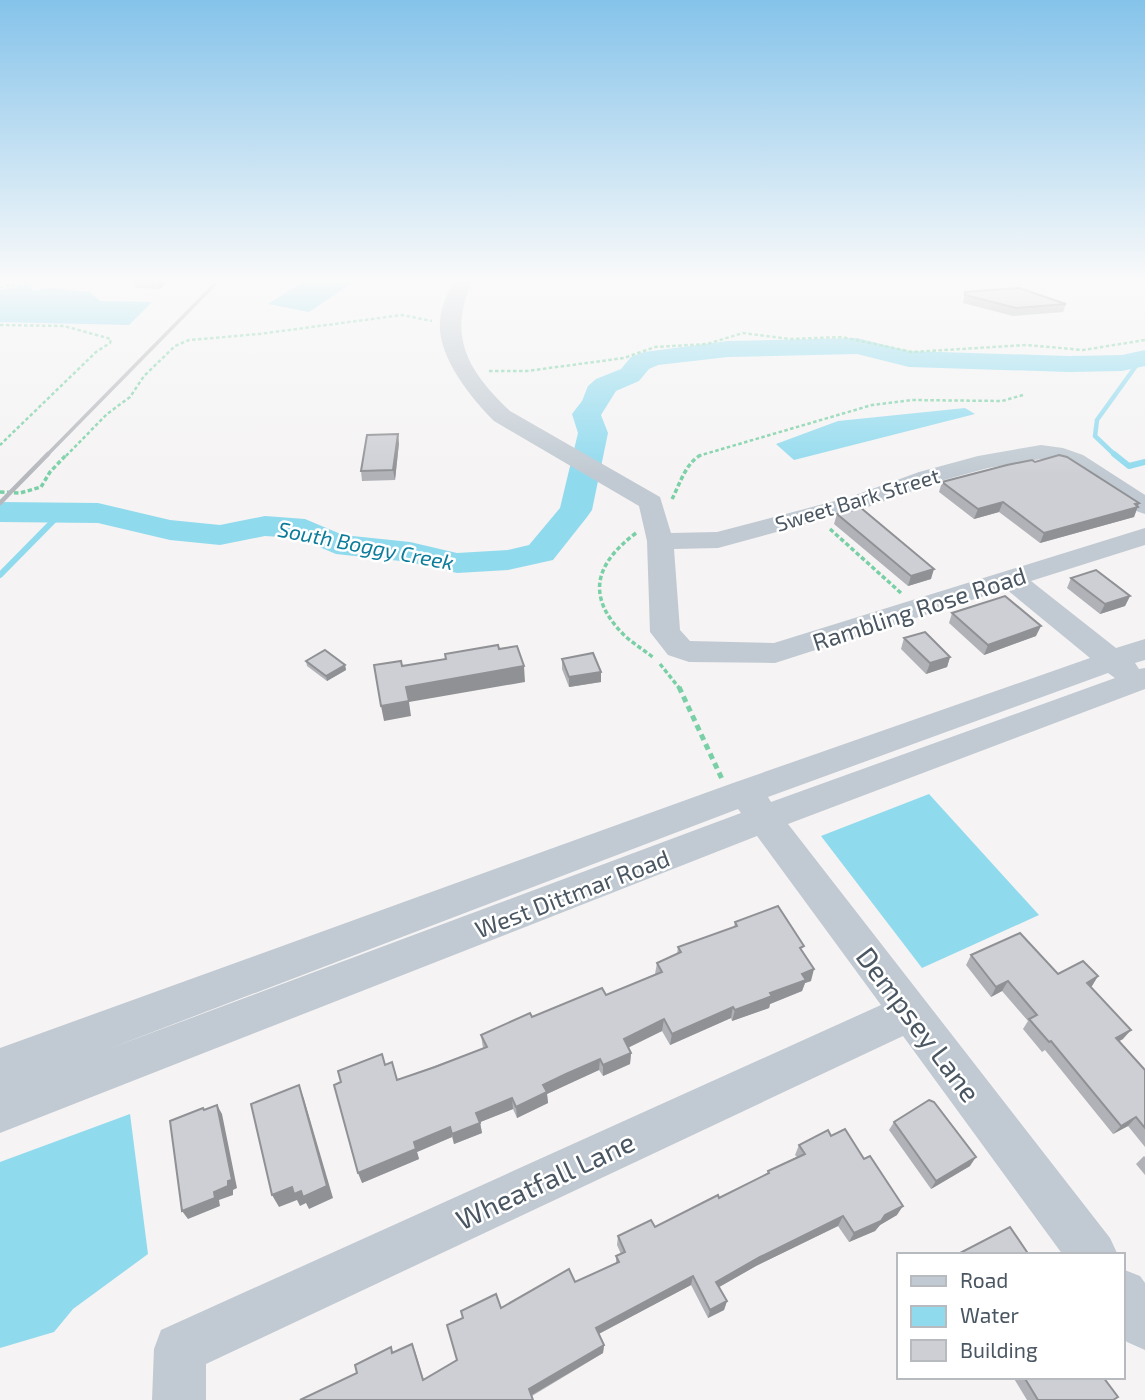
<svg xmlns="http://www.w3.org/2000/svg" width="1145" height="1400" font-family="'Exo 2',sans-serif">
<style>
.water{fill:#90daee}
.lines{fill:none;stroke-linecap:round;stroke-linejoin:round}
.stream-far1{stroke:#90daee;stroke-width:4.5}
.stream{stroke:#90daee;stroke-width:6}
.river{fill:#90daee;fill-rule:evenodd}
.path-far2{stroke:#7ad0a6;stroke-width:2.5;stroke-dasharray:3.5 2.5;stroke-linecap:butt}
.path-far1{stroke:#7ad0a6;stroke-width:3.5;stroke-dasharray:4.5 2.5;stroke-linecap:butt}
.path{stroke:#7ad0a6;stroke-width:5;stroke-dasharray:6 4.5;stroke-linecap:butt}
.minor{fill:#c1cad2;fill-rule:evenodd}
.rail-far1{stroke:#b5b8bd;stroke-width:3.5}
.rail{stroke:#b5b8bd;stroke-width:4.5}
.wall{fill:#b0b2b7}
.shaded-wall{fill:#909195}
.building{fill:#cdcfd5;stroke:#909195;stroke-width:2}
.labels{text-anchor:middle;dominant-baseline:central;stroke-width:5;stroke-linejoin:round;paint-order:stroke}
.far-street-label{font-size:21px;fill:#4a5661;stroke:#fff}
.far-water-label{font-size:21px;font-style:italic;fill:#0c7c9b;stroke:#fff}
.street-label{font-size:24px;fill:#4a5661;stroke:#fff}
.near-street-label{font-size:28px;fill:#4a5661;stroke:#fff}
</style>
<rect width="100%" height="100%" fill="#f5f3f3"/>
<!-- water -->
<g class="water">
<path d="M308,279H358L309,312L268,304Z"/>
<path d="M31,284L32,291L50,288L90,292L100,301L152,302L129,325L0,322V290Z"/>
<path d="M965,408L975,414L794,460L776,444L838,421Z"/>
<path d="M929,794L1039,915L922,968L821,836Z"/>
<path d="M130,1114L148,1254L73,1309L54,1332L0,1348V1162Z"/>
</g>
<g class="lines">
<!-- stream-far1 -->
<path class="stream-far1" d="M1116,456L1095,436L1097,420L1141,359"/>
<!-- stream -->
<g class="stream">
<path d="M1114,454L1129,466L1145,462"/>
<path d="M0,575L62,512"/>
</g>
<!-- river -->
<path class="river" d="M857,338L909,351L1069,356L1122,355L1145,350V366L1122,371L1069,372L909,367L857,354L728,357L658,365L649,369L639,381L616,391L601,415L608,433L592,510L587,517L553,560L508,570L457,573L410,562L336,554L298,538L265,536L220,545L170,540L98,523L0,522V502L98,503L170,520L220,525L265,516L305,519L343,535L410,542L457,553L508,550L529,545L560,508L578,433L572,414L582,401L588,386L596,379L621,369L631,357L644,352L728,341Z"/>
<!-- path-far2 -->
<g class="path-far2">
<path d="M0,287L54,280"/>
<path d="M0,325L64,326L111,339L110,343L96,352L0,445"/>
<path d="M489,371H527L624,358L655,347L707,344L743,333L790,339L842,337L912,352L1026,345L1083,350L1145,340"/>
<path d="M66,456L107,414L130,397L144,376L175,346L189,340L259,334L402,315L432,321"/>
<path d="M698,456L872,405L912,400L1002,401L1023,395"/>
</g>
<!-- path-far1 -->
<g class="path-far1">
<path d="M0,492L20,493L41,487L50,472L67,454"/>
<path d="M672,499C680,484 686,461 703,454"/>
<path d="M830,529L901,593"/>
<path d="M636,533C596,563 585,595 623,634C632,643 644,650 654,658"/>
<path d="M660,664L680,689"/>
</g>
<!-- path -->
<path class="path" d="M679,687L722,779"/>
<!-- minor -->
<g class="minor">
<path d="M455,279H473C447,336 467,370 510,411L660,497L671,533L717,532L850,497L919,472L978,456L1041,445L1063,448L1083,455L1145,495V514L1136,511L1067,465L1041,459L988,468L937,482L868,507L718,548L674,549L680,630L690,641L774,643L1145,528V545L1031,581L1116,648L1145,639V660L1135,663L1139,669L1145,668V689L788,824L1110,1238L1118,1255H1063L903,1036L206,1364V1400H152L154,1349L161,1330L881,1005L757,836L0,1133V1048L733,783L1090,658L1006,589L775,663L689,662L668,655L650,632L647,541L639,506L494,421C470,397 437,356 440,321C441,306 448,292 455,279ZM1108,673L1115,678L771,802L768,797ZM738,809L741,813L108,1049Z"/>
<path d="M1122,1269L1140,1276L1145,1283V1350L1127,1342L1122,1336Z"/>
</g>
<!-- rail-far1 -->
<path class="rail-far1" d="M46,456L220,279"/>
<!-- rail -->
<path class="rail" d="M0,503L48,454"/>
</g>
<!-- wall -->
<g class="wall">
<path d="M133,279H169L160,289L136,288Z"/>
<path d="M965,292L1066,304L1063,312L1013,316L963,303Z"/>
<path d="M399,443L395,480L362,481L361,471Z"/>
<path d="M1035,462L1139,503L1134,517L1040,543L999,512L974,519L939,492L942,482Z"/>
<path d="M837,514L931,579L908,586L834,524Z"/>
<path d="M1071,578L1130,596L1125,606L1100,614L1067,588Z"/>
<path d="M952,613L1036,636L984,655L949,623Z"/>
<path d="M904,638L950,657L947,667L926,674L901,649Z"/>
<path d="M562,659L601,682L569,687L562,669Z"/>
<path d="M306,661L345,665L346,670L327,681L307,666Z"/>
<path d="M735,922L803,951L811,981L805,983L802,991L770,1004L769,1008L732,1021L731,1018L670,1045L662,1031L628,1048L631,1053L630,1064L603,1076L599,1070L566,1085L547,1094L548,1103L517,1118L513,1109L480,1122L482,1133L454,1144L452,1137L417,1152L419,1159L362,1183L385,1065L397,1080L483,1048L481,1035L532,1017L606,995L655,974L657,963L677,954L678,947L734,927Z"/>
<path d="M971,955L1058,974L1098,976L1091,987L1123,1039L1119,1041L1145,1070V1147L1128,1126L1113,1134L1045,1050L1042,1052L1023,1029L1028,1021L1002,991L991,997L966,965Z"/>
<path d="M894,1122L970,1166L931,1189L889,1130Z"/>
<path d="M831,1136L897,1215L880,1225L875,1231L849,1242L838,1226L756,1266L719,1287L727,1301L724,1310L708,1318L691,1285L598,1334L604,1345L603,1353L532,1396L357,1373L391,1347L393,1352L415,1351L424,1380L457,1360L463,1318L461,1311L501,1308L575,1282L616,1263V1256L621,1254L617,1245L618,1236L655,1227L719,1198L767,1174L768,1171L797,1157L795,1155L799,1145Z"/>
<path d="M1144,1156L1145,1157V1175L1136,1164Z"/>
<path d="M1013,1377H1103L1114,1400H1027Z"/>
</g>
<!-- shaded-wall -->
<g class="shaded-wall">
<path d="M159,279H169L160,289L157,280Z"/>
<path d="M398,434L399,443L395,480L393,470Z"/>
<path d="M1003,502L999,512L974,519L978,509Z"/>
<path d="M1139,503L1134,517L1040,543L1044,533Z"/>
<path d="M934,569L931,579L908,586L911,576Z"/>
<path d="M1130,596L1125,606L1100,614L1105,604Z"/>
<path d="M1041,626L1036,636L984,655L988,645Z"/>
<path d="M950,657L947,667L926,674L930,663Z"/>
<path d="M345,665L346,670L327,681L326,676Z"/>
<path d="M524,666L525,682L409,702L411,716L384,721L381,706L406,687Z"/>
<path d="M601,672V682L569,687V677Z"/>
<path d="M814,969L811,981L805,983L802,991L770,1004L769,1008L732,1021L735,1010L770,993L802,974Z"/>
<path d="M1098,976L1092,986L1080,992L1087,983Z"/>
<path d="M1008,981L1002,991L991,997L996,987Z"/>
<path d="M733,1007L731,1018L670,1045L672,1034Z"/>
<path d="M664,1019L662,1031L623,1050L624,1039Z"/>
<path d="M1131,1030L1123,1039L1108,1047L1116,1038Z"/>
<path d="M631,1053L630,1064L603,1076V1065Z"/>
<path d="M600,1059L599,1070L547,1094L548,1103L517,1118L516,1107L543,1085Z"/>
<path d="M299,1085L304,1099L333,1198L309,1209L306,1203L300,1206L297,1200L279,1207L272,1195L292,1187L301,1191Z"/>
<path d="M512,1098L513,1109L478,1123L476,1113Z"/>
<path d="M217,1105L222,1114L237,1188L233,1190V1195L219,1200L220,1206L188,1219L182,1211L214,1192Z"/>
<path d="M1136,1117L1128,1126L1113,1134L1121,1126Z"/>
<path d="M480,1123L482,1133L454,1144L452,1134Z"/>
<path d="M450,1127L452,1137L417,1152L419,1159L362,1183L358,1173L414,1142Z"/>
<path d="M976,1157L970,1166L931,1189L936,1181Z"/>
<path d="M903,1206L897,1215L880,1225L875,1231L849,1242L854,1233Z"/>
<path d="M843,1216L838,1226L756,1266L714,1290L716,1282L760,1257Z"/>
<path d="M693,1276L691,1285L595,1336L596,1328Z"/>
<path d="M727,1301L724,1310L708,1318L710,1310Z"/>
<path d="M604,1345L603,1353L530,1396L529,1389Z"/>
</g>
<!-- building -->
<g class="building">
<path d="M134,279H159L157,280H133Z"/>
<path d="M1019,288L1066,304L1016,308L965,295V292Z"/>
<path d="M398,434L393,470L361,471L367,435Z"/>
<path d="M1059,455L1067,457L1139,503L1135,504L1138,507L1044,533L1003,502L978,509L942,482L1007,465L1032,460L1035,462Z"/>
<path d="M861,508L934,569L911,576L837,514Z"/>
<path d="M1096,570L1130,596L1105,604L1071,578Z"/>
<path d="M1005,596L1041,626L988,645L952,613Z"/>
<path d="M925,632L950,657L930,663L904,638Z"/>
<path d="M498,645L499,649L517,646L524,666L406,687L409,701L381,706L374,665L401,661L402,666L446,659L445,654Z"/>
<path d="M325,650L345,665L326,676L306,661Z"/>
<path d="M593,653L601,672L569,677L562,659Z"/>
<path d="M778,906L804,946L800,948L814,969L802,974L806,980L770,993L772,996L735,1010L733,1007L672,1034L664,1019L624,1039L631,1053L603,1065L600,1059L566,1074L543,1085L547,1092L516,1107L512,1098L476,1113L480,1123L452,1134L450,1127L414,1142L416,1149L358,1173L334,1085L341,1082L338,1071L382,1054L385,1065L392,1062L397,1080L435,1067L487,1047L481,1035L530,1013L532,1017L602,988L606,995L662,972L657,963L681,952L678,947L737,926L735,922Z"/>
<path d="M1020,933L1058,974L1083,961L1098,976L1087,983L1131,1030L1116,1038L1145,1070V1128L1136,1117L1121,1126L1051,1041L1049,1042L1029,1019L1037,1015L1008,981L996,987L971,955Z"/>
<path d="M299,1085L327,1186L303,1197L301,1191L294,1194L292,1187L272,1195L251,1104Z"/>
<path d="M929,1100L934,1102L976,1157L936,1181L894,1122Z"/>
<path d="M217,1105L232,1180L228,1181V1186L214,1192L215,1198L182,1211L170,1121L203,1108L204,1110Z"/>
<path d="M845,1129L864,1159L870,1156L903,1206L885,1215L881,1221L854,1233L843,1216L760,1257L716,1282L727,1301L710,1310L693,1276L596,1328L604,1345L529,1389L533,1400H300L357,1373L355,1365L391,1347L392,1353L412,1344L423,1380L457,1360L447,1325L463,1318L461,1311L496,1294L501,1308L569,1269L575,1282L619,1262L616,1256L625,1252L618,1236L651,1220L655,1227L718,1195L719,1198L769,1173L768,1171L805,1154L799,1145L828,1130L831,1136Z"/>
<path d="M1010,1227L1029,1255H959L958,1254Z"/>
<path d="M1024,1377H1103L1118,1397L1113,1400H1038Z"/>
</g>
<!-- sky -->
<linearGradient id="sky" x2="0" y2="1"><stop stop-color="#85c3ea"/><stop offset="0.59" stop-color="#fafafa"/><stop offset="1" stop-color="#fafafa" stop-opacity="0"/></linearGradient>
<rect width="1145" height="475" fill="url(#sky)"/>
<g class="labels">
<!-- far-street labels -->
<g class="far-street-label">
<text transform="translate(857 499) rotate(-17)">Sweet Bark Street</text>
</g>
<!-- far-water labels -->
<g class="far-water-label">
<text transform="translate(366 545) rotate(11)">South Boggy Creek</text>
</g>
<!-- street labels -->
<g class="street-label">
<text transform="translate(919 608) rotate(-18)">Rambling Rose Road</text>
<text transform="translate(572 893) rotate(-21)">West Dittmar Road</text>
</g>
<!-- near-street labels -->
<g class="near-street-label">
<text transform="translate(919 1024) rotate(53)">Dempsey Lane</text>
<text transform="translate(545 1180) rotate(-25)">Wheatfall Lane</text>
</g>
</g>
<!-- legend -->
<rect x="897" y="1253" width="228" height="126" fill="#ffffff" stroke="#b7bbc0" stroke-width="2"/>
<rect x="911" y="1276" width="35" height="10" fill="#c1cad2" stroke="#b7bbc0" stroke-width="2"/>
<text x="960" y="1288" font-size="21" fill="#4a5661">Road</text>
<rect x="911" y="1306" width="35" height="21" fill="#90daee" stroke="#b7bbc0" stroke-width="2"/>
<text x="960" y="1323" font-size="21" fill="#4a5661">Water</text>
<rect x="911" y="1340" width="35" height="21" fill="#cdcfd5" stroke="#b7bbc0" stroke-width="2"/>
<text x="960" y="1358" font-size="21" fill="#4a5661">Building</text>
</svg>
